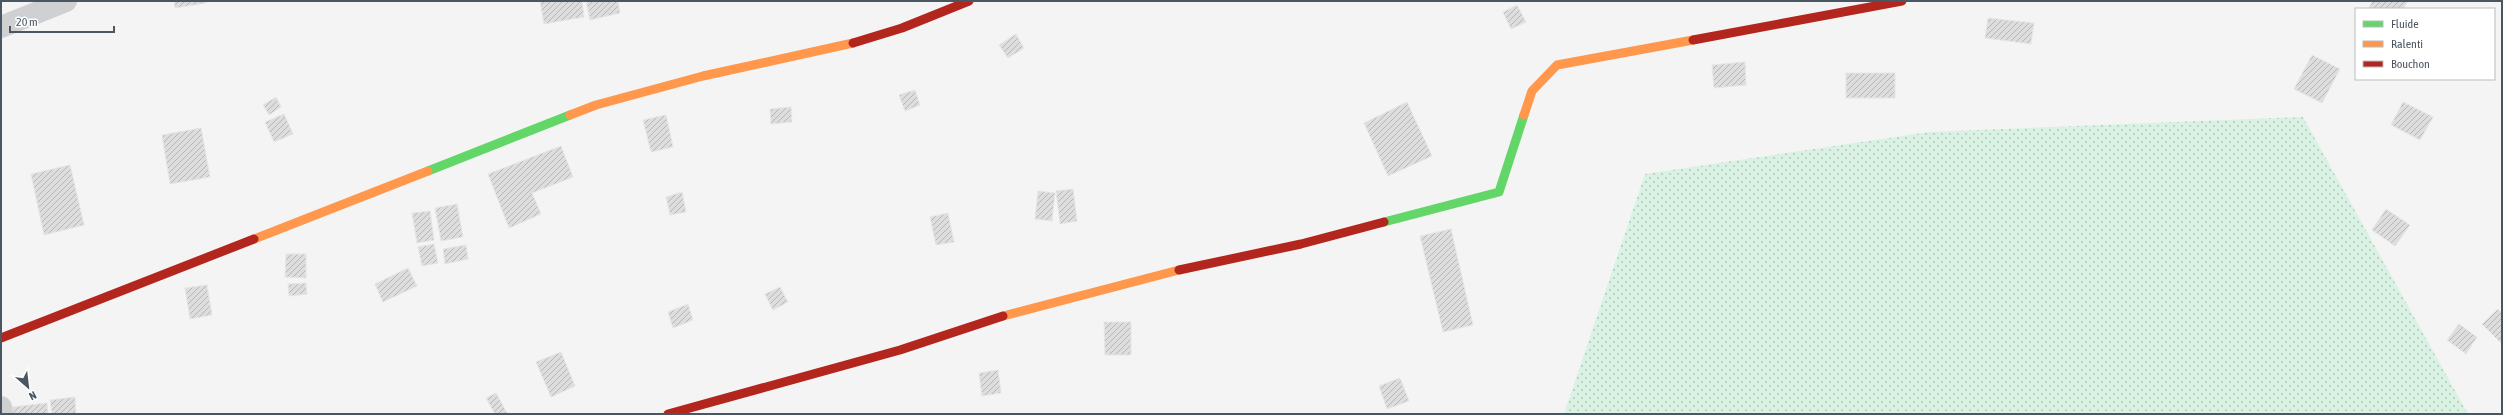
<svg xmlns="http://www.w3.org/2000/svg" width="2503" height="415" font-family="'Asap Condensed',sans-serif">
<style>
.grass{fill:url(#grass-dots)}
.building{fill:url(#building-hatch);stroke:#e5e6e7}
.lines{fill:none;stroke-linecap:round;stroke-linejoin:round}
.street{stroke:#ced0d2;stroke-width:22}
.fast{stroke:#63d668;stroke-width:9}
.slow{stroke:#ff974d;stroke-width:9}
.jam{stroke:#b3261e;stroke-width:9}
</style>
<defs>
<pattern id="grass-dots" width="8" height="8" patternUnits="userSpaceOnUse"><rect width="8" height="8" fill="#d9f2e3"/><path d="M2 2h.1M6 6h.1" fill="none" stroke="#b2c7bb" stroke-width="1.8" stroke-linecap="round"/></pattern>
<pattern id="building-hatch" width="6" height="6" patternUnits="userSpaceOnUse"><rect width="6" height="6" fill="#ddddde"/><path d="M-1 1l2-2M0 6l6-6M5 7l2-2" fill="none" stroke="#b5b6b7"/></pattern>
</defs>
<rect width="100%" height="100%" fill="#f4f4f4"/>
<!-- grass -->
<path class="grass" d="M2303,117L2468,414H1564L1645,174L1929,132Z"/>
<!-- building -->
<g class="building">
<path d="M174,1H206V3L175,8Z"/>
<path d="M540,1H582L584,17L544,24Z"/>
<path d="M586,1H618L620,13L590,20Z"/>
<path d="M2373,1H2408L2403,9H2368Z"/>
<path d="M1517,5L1526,22L1511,29L1503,12Z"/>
<path d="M1988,18L2034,23L2031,44L1985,38Z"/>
<path d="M1016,34L1024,48L1008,58L999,45Z"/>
<path d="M2312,55L2340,69L2322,103L2294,89Z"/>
<path d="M1745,62L1746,85L1714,88L1712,65Z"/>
<rect x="1846" y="73" width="49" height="25"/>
<path d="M915,90L920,105L905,111L899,95Z"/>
<path d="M276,97L281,107L269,115L263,105Z"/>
<path d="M1407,102L1432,156L1388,176L1364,123Z"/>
<path d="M2403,102L2433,117L2420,140L2391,125Z"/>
<path d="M791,107L792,122L771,124L770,109Z"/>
<path d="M284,114L293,134L274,142L265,122Z"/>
<path d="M666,115L673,147L651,152L643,120Z"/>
<path d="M201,128L210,177L170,184L162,135Z"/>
<path d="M561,146L573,177L532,193L541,214L509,228L488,174Z"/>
<path d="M70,165L84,225L44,235L31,174Z"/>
<path d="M1073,189L1077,221L1060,224L1056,191Z"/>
<path d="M1038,191L1055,193L1052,221L1035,219Z"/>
<path d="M682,192L686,212L670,215L666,197Z"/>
<path d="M457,204L463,237L441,241L435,208Z"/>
<path d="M2386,209L2410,225L2395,246L2372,230Z"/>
<path d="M430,211L434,240L417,243L412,213Z"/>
<path d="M948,213L954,242L936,245L930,217Z"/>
<path d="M1451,229L1473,325L1443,332L1420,236Z"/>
<path d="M434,244L438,263L422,266L418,247Z"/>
<path d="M466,245L468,259L445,264L443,249Z"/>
<path d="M286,254H306V278L285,277Z"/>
<path d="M408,268L417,286L383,302L375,284Z"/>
<path d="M306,283L307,294L289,296L288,284Z"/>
<path d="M207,285L212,315L190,319L185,288Z"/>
<path d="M780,287L788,302L773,310L765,294Z"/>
<path d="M688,304L693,320L673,328L668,312Z"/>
<path d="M2498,309L2502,313V344L2482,324Z"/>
<path d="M1104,322H1131V355H1105Z"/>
<path d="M2459,324L2477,337L2466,354L2447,340Z"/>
<path d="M561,352L575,386L551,397L536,362Z"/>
<path d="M998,370L1001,393L982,396L979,373Z"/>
<path d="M1400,378L1409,401L1387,409L1379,386Z"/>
<path d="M496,393L507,413L506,414H495L486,398Z"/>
<path d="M75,397L76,414H52L50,400Z"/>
<path d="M47,403L48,414H13L12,407Z"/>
</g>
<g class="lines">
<!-- street -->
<g class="street">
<path d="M1,27L66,1"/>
<path d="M1,407L2,414"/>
</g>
<!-- fast -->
<g class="fast">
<path d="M428,171L570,115"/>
<path d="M1384,222L1499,192L1524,115"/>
</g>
<!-- slow -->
<g class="slow">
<path d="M570,115L596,105L703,76L853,43"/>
<path d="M1524,115L1532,91L1557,65L1693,40"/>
<path d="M254,239L428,171"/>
<path d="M1003,316L1179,270"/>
</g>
<!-- jam -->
<g class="jam">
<path d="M1693,40L1902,1"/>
<path d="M853,43L902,28L969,1"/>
<path d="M1179,270L1301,244L1384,222"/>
<path d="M1,338L254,239"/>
<path d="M668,414L900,350L1003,316"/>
</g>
</g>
<!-- border -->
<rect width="2503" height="415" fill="none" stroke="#4a5661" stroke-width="4"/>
<!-- legend -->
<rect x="2355" y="8" width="140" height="72" fill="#ffffff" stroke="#b7bbc0"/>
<rect x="2363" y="21" width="20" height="6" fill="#63d668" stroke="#b7bbc0"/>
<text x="2391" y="28" font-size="12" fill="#4a5661">Fluide</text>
<rect x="2363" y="41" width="20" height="6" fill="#ff974d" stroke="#b7bbc0"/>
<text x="2391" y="48" font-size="12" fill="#4a5661">Ralenti</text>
<rect x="2363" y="61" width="20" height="6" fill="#b3261e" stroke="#b7bbc0"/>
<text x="2391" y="68" font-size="12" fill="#4a5661">Bouchon</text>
<!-- north arrow -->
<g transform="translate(28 387) rotate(152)" stroke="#ffffff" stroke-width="3" paint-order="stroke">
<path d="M0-3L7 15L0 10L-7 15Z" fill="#4a5661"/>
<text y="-6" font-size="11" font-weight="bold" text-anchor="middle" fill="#4a5661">N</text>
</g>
<!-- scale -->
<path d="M10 26v6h104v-6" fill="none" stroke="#4a5661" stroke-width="2"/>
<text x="16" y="26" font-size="12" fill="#4a5661" stroke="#ffffff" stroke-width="3" paint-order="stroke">20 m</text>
</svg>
